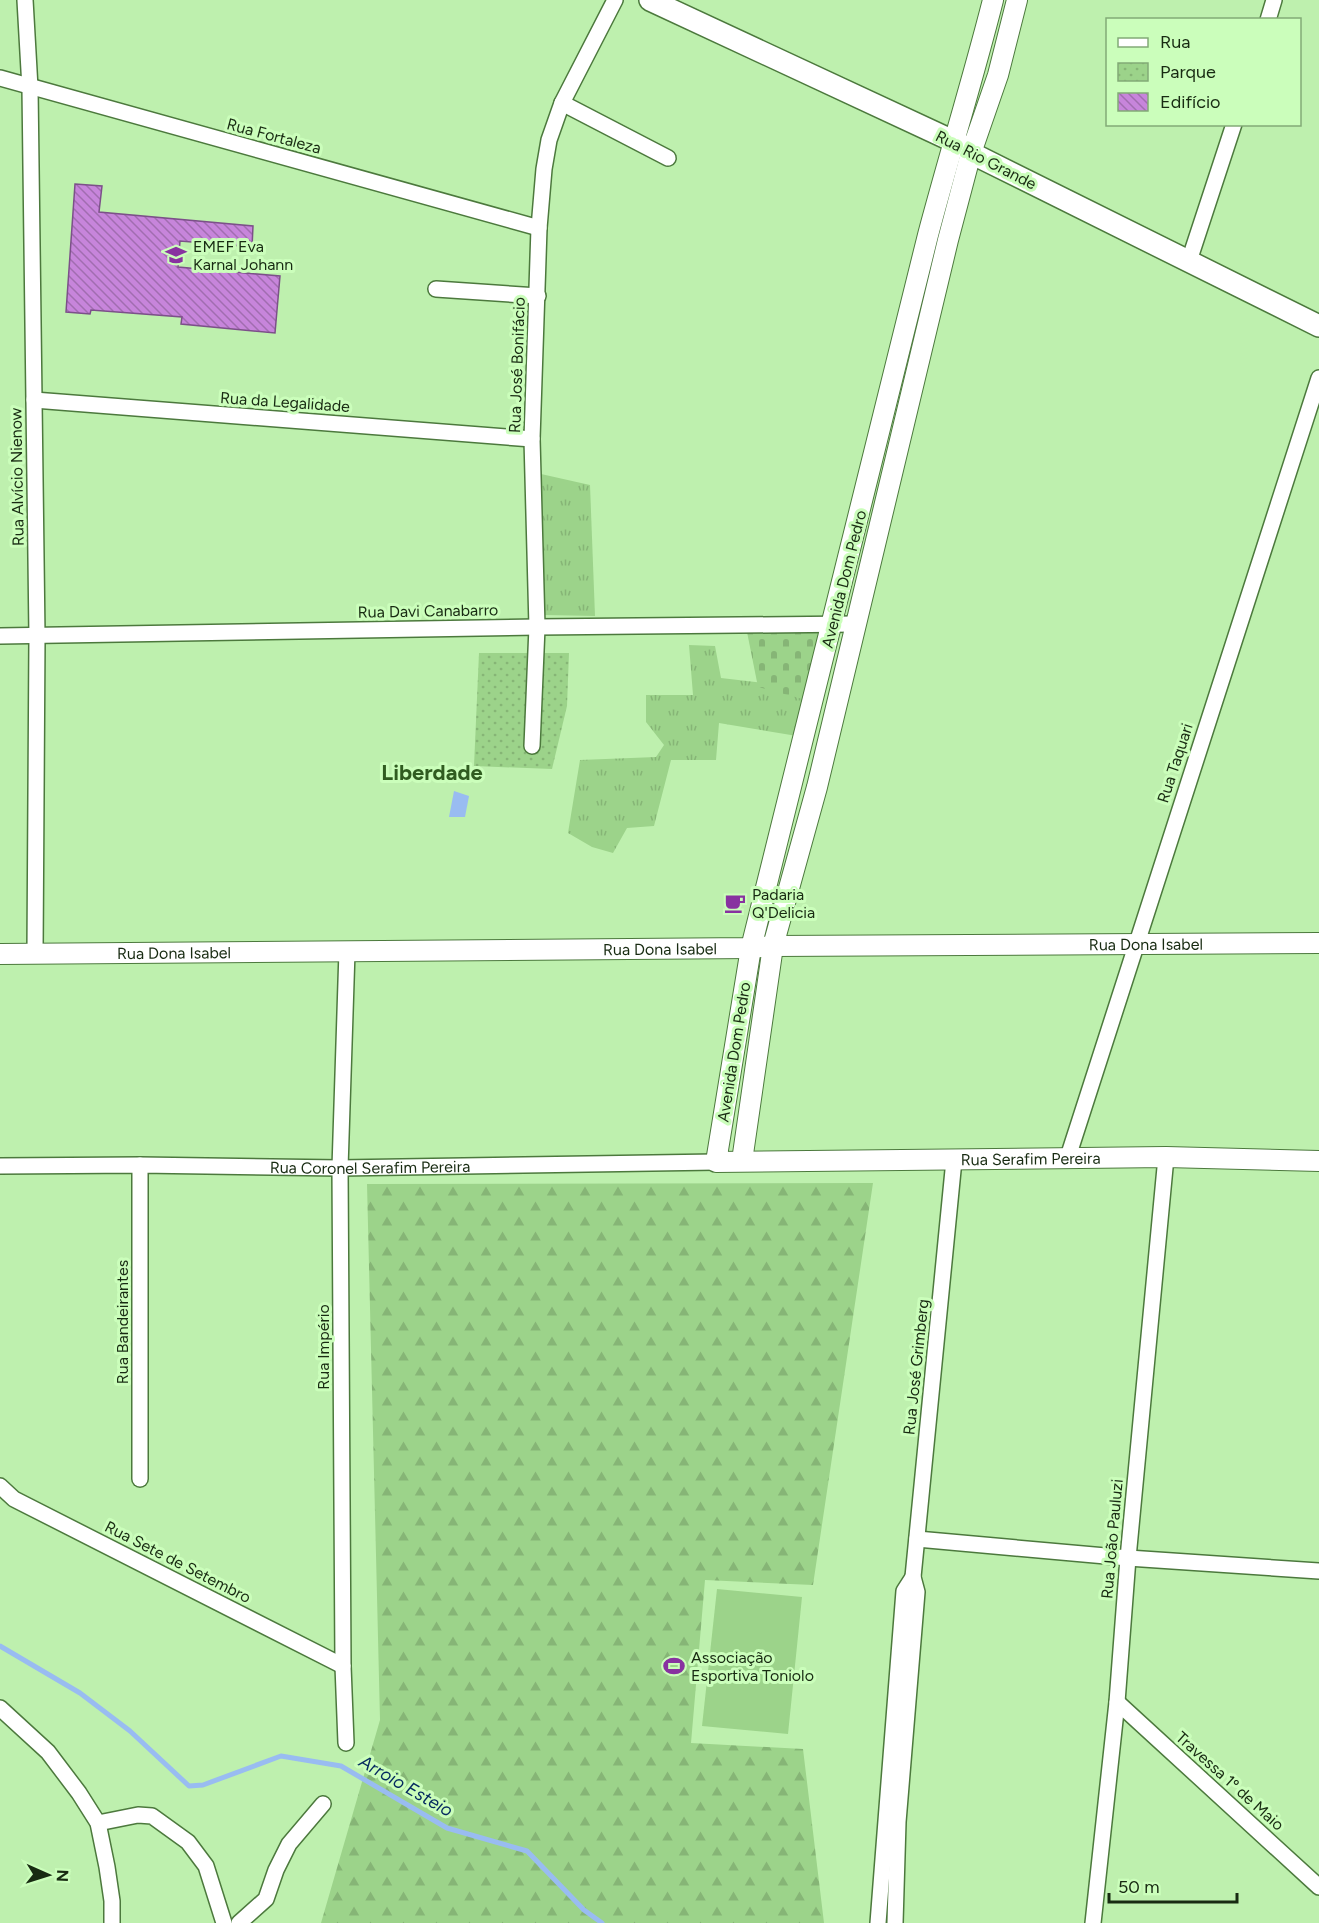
<svg xmlns="http://www.w3.org/2000/svg" width="1319" height="1923" font-family="Figtree,sans-serif">
<style>
.grass{fill:url(#grass-tufts)}
.forest{fill:url(#forest-firs)}
.cemetery{fill:url(#cemetery-stones)}
.park{fill:url(#park-dots)}
.pitch{fill:#9cd38a}
.water{fill:#99bcf1}
.lines{fill:none;stroke-linecap:round;stroke-linejoin:round}
.stream{stroke:#99bcf1;stroke-width:5}
.building{fill:url(#building-back-hatch);stroke:#7c5089;stroke-width:1.5}
.minor-casing{stroke:#4c793d;stroke-width:18}
.tertiary-casing{stroke:#4c793d;stroke-width:22}
.secondary-casing{stroke:#4c793d;stroke-width:24}
.minor{stroke:#fff;stroke-width:15}
.tertiary{stroke:#fff;stroke-width:20}
.secondary{stroke:#fff;stroke-width:21}
.labels{text-anchor:middle;dominant-baseline:central;stroke-width:6;stroke-linejoin:round;paint-order:stroke}
.street-label{font-size:16px;fill:#182b12;stroke:#cbfebb}
.poi-label{font-size:16px;fill:#182b12;stroke:#cbfebb;text-anchor:start}
.water-label{font-size:18px;font-style:italic;fill:#052a5f;stroke:#cbfebb}
.district-label{font-size:22px;font-weight:bold;fill:#305c20;stroke:#cbfebb}
</style>
<defs>
<pattern id="grass-tufts" width="24" height="20" patternUnits="userSpaceOnUse" patternTransform="scale(1.5)"><rect width="24" height="20" fill="#9cd38a"/><path d="M3 7l-1-3M5 7V3M7 7l1-3M15 17l-1-3M17 17v-4M19 17l1-3" fill="none" stroke="#86b576"/></pattern>
<pattern id="forest-firs" width="22" height="20" patternUnits="userSpaceOnUse" patternTransform="scale(1.5)"><rect width="22" height="20" fill="#9cd38a"/><path d="M5 1l3.5 6h-7zM16 11l3.5 6h-7z" fill="#86b576"/></pattern>
<pattern id="cemetery-stones" width="16" height="16" patternUnits="userSpaceOnUse" patternTransform="scale(1.5)"><rect width="16" height="16" fill="#9cd38a"/><path d="M2 7V4a2 2 0 0 1 4 0v3zM10 15v-3a2 2 0 0 1 4 0v3z" fill="#86b576"/></pattern>
<pattern id="park-dots" width="8" height="8" patternUnits="userSpaceOnUse" patternTransform="scale(1.5)"><rect width="8" height="8" fill="#9cd38a"/><path d="M2 2h.1M6 6h.1" fill="none" stroke="#86b576" stroke-width="1.8" stroke-linecap="round"/></pattern>
<pattern id="building-back-hatch" width="6" height="6" patternUnits="userSpaceOnUse" patternTransform="scale(1.5)"><rect width="6" height="6" fill="#c785db"/><path d="M-1 5l2 2M0 0l6 6M5-1l2 2" fill="none" stroke="#a16db0"/></pattern>
</defs>
<rect width="100%" height="100%" fill="#bef0ae"/>
<!-- grass -->
<g class="grass">
<path d="M541,474L590,485L595,616L544,615Z"/>
<path d="M689,645L715,646L721,678L808,688L797,736L719,723L716,760H671L654,826L627,828L613,853L592,847L568,833L580,760L656,757L664,745L646,722V695H693Z"/>
</g>
<!-- forest -->
<path class="forest" d="M873,1183L813,1585L705,1580L691,1743L803,1749L824,1923H321L380,1720L367,1184Z"/>
<!-- cemetery -->
<path class="cemetery" d="M831,630L814,702L758,687L747,632Z"/>
<!-- park -->
<path class="park" d="M479,653H569L567,706L552,769L474,766Z"/>
<!-- pitch -->
<path class="pitch" d="M717,1589L802,1597L788,1734L702,1726Z"/>
<!-- water -->
<path class="water" d="M454,791L469,796L465,817H449Z"/>
<g class="lines">
<!-- stream -->
<path class="stream" d="M0,1646L80,1693L130,1731L189,1786L203,1785L281,1756L341,1766L447,1828L527,1851L584,1910L602,1923"/>
</g>
<!-- building -->
<path class="building" d="M75,184L102,186L99,212L253,226L252,247L180,241L178,267L280,276L275,333L181,324L182,317L91,310L90,314L66,312Z"/>
<g class="lines">
<defs>
<g id="minor">
<path d="M25,0L30,88L37,636L35,953"/>
<path d="M1268,20L1274,0"/>
<path d="M0,78L539,228"/>
<path d="M562,103L668,158"/>
<path d="M1189,261L1234,124"/>
<path d="M436,289L538,296"/>
<path d="M34,400L532,439"/>
<path d="M0,636L537,627L857,624"/>
<path d="M532,746L537,627L532,439L539,228L544,169L549,140L562,103L615,0"/>
<path d="M1067,1160L1319,378"/>
<path d="M140,1165V1479"/>
<path id="s1" d="M0,1166L140,1165L340,1168L716,1162"/>
<path d="M0,1486L14,1499L343,1666"/>
<path d="M917,1539L1128,1558L1319,1571"/>
<path d="M1117,1702L1319,1887"/>
<path d="M0,1708L48,1752L79,1793L98,1823L107,1867L112,1901V1923"/>
<path d="M346,1743L343,1666L340,1168L347,951"/>
<path d="M98,1823L138,1815L152,1816L188,1842L206,1866L224,1923"/>
<path d="M239,1923L266,1899L276,1870L289,1844L323,1804"/>
<path d="M878,1923L904,1591L913,1577"/>
<path d="M895,1923L898,1822L917,1592L913,1577L954,1160"/>
<path d="M1093,1923L1117,1702L1128,1558L1166,1157"/>
</g>
<g id="tertiary">
<path id="s2" d="M993,0C973,79 949,156 928,235L751,948L716,1162L1166,1157L1319,1161"/>
<path id="s3" d="M0,954L751,948L773,946L1319,943"/>
<path d="M742,1161L773,946L817,787L948,240L971,153L998,75L1017,0"/>
</g>
<path id="secondary" d="M650,0L968,148L971,153L1319,326"/>
</defs>
<!-- minor casing -->
<use href="#minor" class="minor-casing"/>
<!-- tertiary casing -->
<use href="#tertiary" class="tertiary-casing"/>
<!-- secondary casing -->
<use href="#secondary" class="secondary-casing"/>
<!-- minor -->
<use href="#minor" class="minor"/>
<!-- tertiary -->
<use href="#tertiary" class="tertiary"/>
<!-- secondary -->
<use href="#secondary" class="secondary"/>
</g>
<!-- icons -->
<defs>
<symbol id="school-bare" viewBox="-9 -9 18 18"><path d="M0-5L7-2L0 1L-7-2ZM-4 1L0 2.5L4 1V4Q0 6-4 4Z" fill="#8832a0" stroke="#cbfebb" stroke-width="2.5" paint-order="stroke"/></symbol>
<symbol id="cafe-bare" viewBox="-9 -9 18 18"><path d="M-5.5-4.5H6V0H3Q3 3.5 0 3.5H-2.5Q-5.5 3.5-5.5 0ZM3-3.2v2h1.7v-2ZM-6 4.5H4V6H-6Z" fill="#8832a0" stroke="#cbfebb" stroke-width="2.5" paint-order="stroke"/></symbol>
<symbol id="stadium-bare" viewBox="-9 -9 18 18"><path d="M0-5a6.5 5 0 1 0 0 10a6.5 5 0 1 0 0-10ZM-3.5-1.8h7v3.6h-7Z" fill="#8832a0" stroke="#cbfebb" stroke-width="2.5" paint-order="stroke"/></symbol>
</defs>
<g fill-rule="evenodd">
<use href="#school-bare" x="161" y="240" width="30" height="30"/>
<use href="#cafe-bare" x="720" y="888" width="30" height="30"/>
<use href="#stadium-bare" x="659" y="1651" width="30" height="30"/>
</g>
<g class="labels">
<!-- street labels -->
<g class="street-label">
<text transform="translate(274 136) rotate(15)">Rua Fortaleza</text>
<text transform="translate(986 160) rotate(27)">Rua Rio Grande</text>
<text transform="translate(517 365) rotate(-88)">Rua José Bonifácio</text>
<text transform="translate(285 402) rotate(4)">Rua da Legalidade</text>
<text transform="translate(17 477) rotate(-91)">Rua Alvício Nienow</text>
<text transform="translate(844 579) rotate(-76)">Avenida Dom Pedro</text>
<text transform="translate(428 611) rotate(-1)">Rua Davi Canabarro</text>
<text transform="translate(1175 763) rotate(-72)">Rua Taquari</text>
<text stroke="none"><textPath href="#s3" startOffset="1146">Rua Dona Isabel</textPath></text>
<text stroke="none"><textPath href="#s3" startOffset="660">Rua Dona Isabel</textPath></text>
<text stroke="none"><textPath href="#s3" startOffset="174">Rua Dona Isabel</textPath></text>
<text transform="translate(734 1052) rotate(-81)">Avenida Dom Pedro</text>
<text stroke="none"><textPath href="#s2" startOffset="1510">Rua Serafim Pereira</textPath></text>
<text stroke="none"><textPath href="#s1" startOffset="370">Rua Coronel Serafim Pereira</textPath></text>
<text transform="translate(122 1322) rotate(-90)">Rua Bandeirantes</text>
<text transform="translate(323 1347) rotate(-90)">Rua Império</text>
<text transform="translate(916 1367) rotate(-84)">Rua José Grimberg</text>
<text transform="translate(1112 1539) rotate(-85)">Rua João Pauluzi</text>
<text transform="translate(178 1562) rotate(27)">Rua Sete de Setembro</text>
<text transform="translate(1230 1781) rotate(42)">Travessa 1º de Maio</text>
</g>
<!-- poi labels -->
<g class="poi-label">
<text x="193" y="246">EMEF Eva<tspan x="193" dy="18">Karnal Johann</tspan></text>
<text x="752" y="894">Padaria<tspan x="752" dy="18">Q'Delicia</tspan></text>
<text x="691" y="1657">Associação<tspan x="691" dy="18">Esportiva Toniolo</tspan></text>
</g>
<!-- water labels -->
<g class="water-label">
<text transform="translate(406 1786) rotate(30)">Arroio Esteio</text>
</g>
<!-- district labels -->
<g class="district-label">
<text x="432" y="772">Liberdade</text>
</g>
</g>
<!-- legend -->
<rect x="1106" y="18" width="195" height="108" fill="#cbfebb" stroke="#83aa77" stroke-width="1.5"/>
<rect x="1118" y="38" width="30" height="9" fill="#ffffff" stroke="#83aa77" stroke-width="1.5"/>
<text x="1160" y="48" font-size="18" fill="#182b12">Rua</text>
<rect x="1118" y="63" width="30" height="18" fill="url(#park-dots)" stroke="#83aa77" stroke-width="1.5"/>
<text x="1160" y="78" font-size="18" fill="#182b12">Parque</text>
<rect x="1118" y="93" width="30" height="18" fill="url(#building-back-hatch)" stroke="#83aa77" stroke-width="1.5"/>
<text x="1160" y="108" font-size="18" fill="#182b12">Edifício</text>
<!-- north arrow -->
<g transform="translate(48 1875) rotate(93)" stroke="#cbfebb" stroke-width="4.5" paint-order="stroke">
<path d="M0-4.5L10 22L0 15L-10 22Z" fill="#182b12"/>
<text y="-9" font-size="16" font-weight="bold" text-anchor="middle" fill="#182b12">N</text>
</g>
<!-- scale -->
<path d="M1109 1893v9h128v-9" fill="none" stroke="#182b12" stroke-width="3"/>
<text x="1118" y="1893" font-size="18" fill="#182b12" stroke="#cbfebb" stroke-width="4.5" paint-order="stroke">50 m</text>
</svg>
